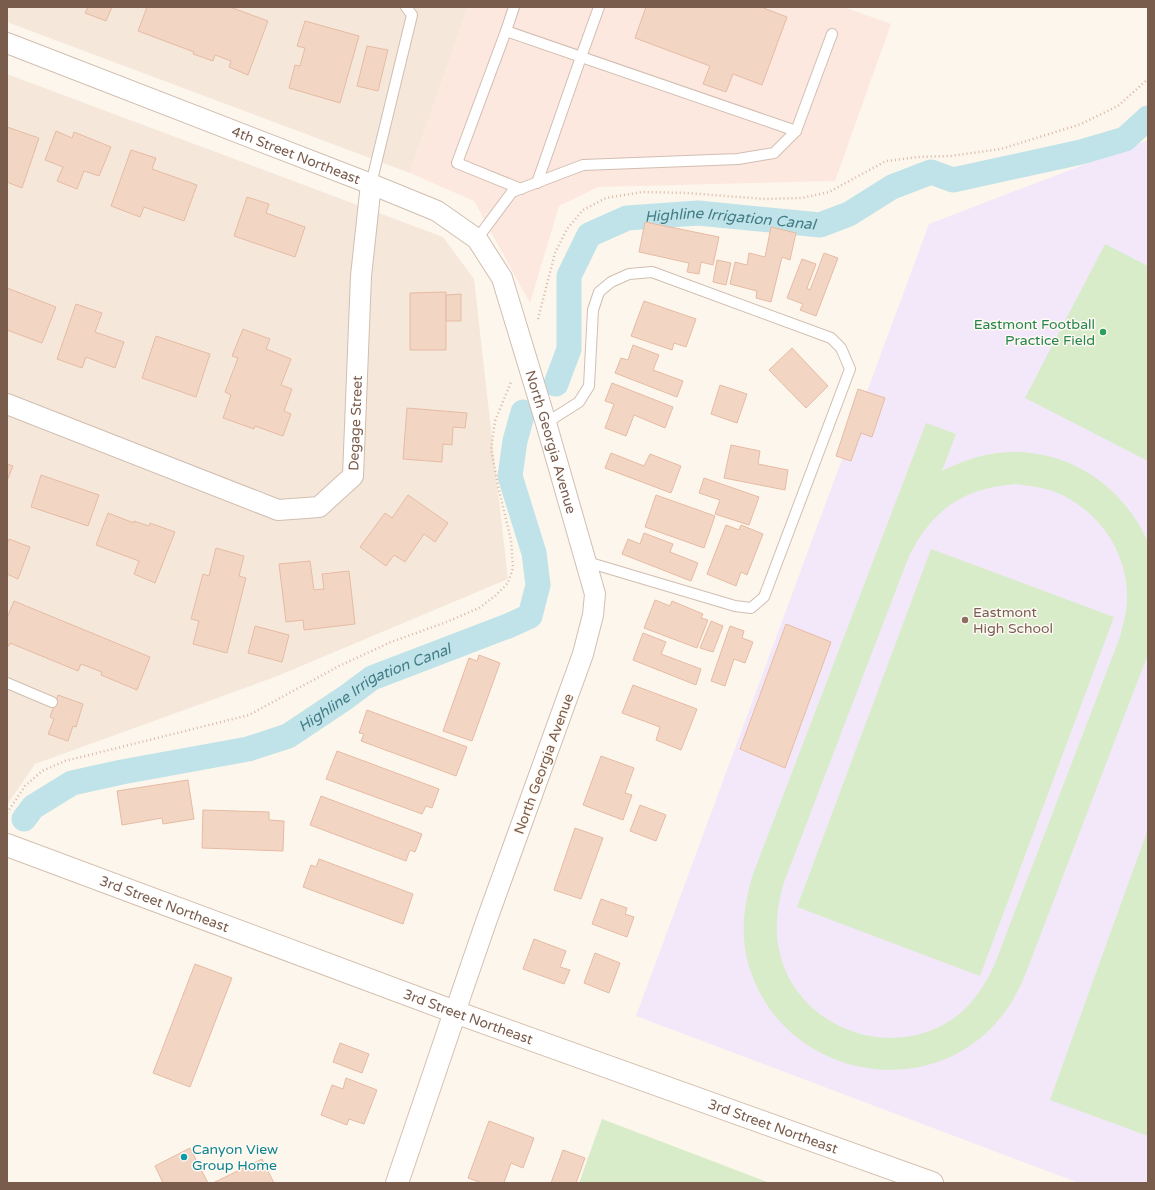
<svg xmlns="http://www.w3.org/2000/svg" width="1155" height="1190" font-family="'Varela Round',sans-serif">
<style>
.residential{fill:#f5e8da}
.commercial{fill:#fde8e0}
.education{fill:#f3e8fa}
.green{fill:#d8ecc9;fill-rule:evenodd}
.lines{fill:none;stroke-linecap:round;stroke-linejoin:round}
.canal{stroke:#bfe3e8;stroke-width:25}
.building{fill:#f3d5c3;stroke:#e6bba3}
.lane-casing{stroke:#d1beb0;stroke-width:12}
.street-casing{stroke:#d1beb0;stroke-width:22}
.secondary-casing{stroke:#d6c0b0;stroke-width:24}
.path{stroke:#d9b8a5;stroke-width:2.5;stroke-dasharray:1 3;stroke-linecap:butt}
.lane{stroke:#fff;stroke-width:10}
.street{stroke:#fff;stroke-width:20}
.secondary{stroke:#fff;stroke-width:22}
.leisure-dot{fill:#2e9e5b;stroke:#fffaf3;stroke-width:1.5}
.education-dot{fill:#8d6e63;stroke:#fffaf3;stroke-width:1.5}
.culture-dot{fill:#0f9aa8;stroke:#fffaf3;stroke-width:1.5}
.labels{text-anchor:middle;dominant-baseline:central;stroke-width:3;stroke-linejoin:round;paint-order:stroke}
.street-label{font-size:14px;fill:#7a5c4d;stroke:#fffaf3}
.leisure-label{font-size:14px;fill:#27864d;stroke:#fffaf3;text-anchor:end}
.education-label{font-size:14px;fill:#785e54;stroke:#fffaf3;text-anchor:start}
.culture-label{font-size:14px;fill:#0d838f;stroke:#fffaf3;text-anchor:start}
.water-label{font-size:15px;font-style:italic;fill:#437c86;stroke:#fffaf3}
</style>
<rect width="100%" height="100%" fill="#fdf6ec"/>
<!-- residential -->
<g class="residential">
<path d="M7,7H468L410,173L7,22Z"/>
<path d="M7,74L443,237L474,279L508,579L275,677L35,764L7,805Z"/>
</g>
<!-- commercial -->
<path class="commercial" d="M468,7H844L891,24L835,181L598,187L559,206L530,303L474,201L410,173Z"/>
<!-- education -->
<path class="education" d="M1148,140V1183H1079L636,1016L929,224Z"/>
<!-- green -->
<g class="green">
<path d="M1105,244L1148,266V461L1025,398Z"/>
<path d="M926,423L956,434L942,471C958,463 974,457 991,454C1059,443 1121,481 1148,542V654L1024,978C1018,991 1011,1005 1001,1017C928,1108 779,1076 748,963C740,933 744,903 753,874ZM1016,484C1029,486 1042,487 1055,492C1098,509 1128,552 1127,598C1127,612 1123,624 1120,637L994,966C986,982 978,996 965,1009C904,1066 800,1034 780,954C774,931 777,908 783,885L909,556C933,509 963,488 1016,484Z"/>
<path d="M931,549L1114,617L980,976L797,907Z"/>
<path d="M1148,829V1136L1050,1100Z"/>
<path d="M602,1119L770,1183H579Z"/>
</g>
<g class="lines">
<!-- canal -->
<g class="canal">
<path id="s1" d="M556,384L569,349V276L589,235L627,218L698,213L820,225L849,214L892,187L931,172L953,180L1081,152L1125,139L1148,118"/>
<path id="s2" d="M24,819L33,807L72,783L122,772L248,749L288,736L345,698L372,678L508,626L530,616L538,585L534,553L510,476L515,441L523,412"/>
</g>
</g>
<!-- building -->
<g class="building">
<path d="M88,7H112L106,21L85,13Z"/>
<path d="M147,7H230L268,21L248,75L229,67L231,61L215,55L213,61L193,54L194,52L138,31Z"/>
<path d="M646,7H761L787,17L762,85L733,74L726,92L703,84L710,66L635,38Z"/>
<path d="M305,21L359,36L340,103L289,88L295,65L300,66L305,48L297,46Z"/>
<path d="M367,46L388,50L378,91L357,86Z"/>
<path d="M7,127L39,138L22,188L7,182Z"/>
<path d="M56,131L72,138L74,132L111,147L99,176L84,171L77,189L57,181L63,167L45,160Z"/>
<path d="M131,150L156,158L152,169L197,185L184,221L144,207L140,217L111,206Z"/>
<path d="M247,197L269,204L266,213L305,227L295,257L234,236Z"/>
<path d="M645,222L719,237L713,265L701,262L699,274L687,272L689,263L639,252Z"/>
<path d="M771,227L796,233L790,260L782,257L771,302L756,298L757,291L730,284L735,262L747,265L749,253L765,257Z"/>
<path d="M824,253L838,258L816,316L800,310L803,304L787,298L802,259L816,264L807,288L810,290Z"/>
<path d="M717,260L731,263L726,285L713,282Z"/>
<path d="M7,288L56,307L42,343L7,330Z"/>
<path d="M446,292V350H410V293Z"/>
<path d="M461,294V321H446V295Z"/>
<path d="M644,301L696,319L686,347L674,343L672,350L631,336Z"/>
<path d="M76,304L102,313L95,332L124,342L115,368L86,357L82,368L57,359Z"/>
<path d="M243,329L270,339L266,349L291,359L281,385L292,389L284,411L291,414L283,436L255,426L254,429L223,418L231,395L225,392L238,358L232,356Z"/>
<path d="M156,336L210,354L196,397L142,378Z"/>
<path d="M633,345L659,355L653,370L683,381L677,397L615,373L621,358L628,360Z"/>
<path d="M792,348L828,386L806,408L769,370Z"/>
<path d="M612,383L673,407L665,428L634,415L626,436L605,428L614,404L605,401Z"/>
<path d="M720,385L747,394L737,423L711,414Z"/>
<path d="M858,389L885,398L872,437L861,433L851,461L836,456Z"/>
<path d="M407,408L467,413L465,428L453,427L452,445L443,444L442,462L403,459Z"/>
<path d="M731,445L760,451L758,464L788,470L785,490L724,478Z"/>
<path d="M611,453L644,466L650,454L681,466L671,493L605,468Z"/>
<path d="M7,464L13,466L7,481Z"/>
<path d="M41,475L99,495L88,526L31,507Z"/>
<path d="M704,478L759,497L749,525L715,514L720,500L699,493Z"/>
<path d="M408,495L448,523L435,542L424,534L405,562L394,555L386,566L360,547L385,513L392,518Z"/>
<path d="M656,495L715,516L704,548L645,527Z"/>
<path d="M108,513L134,523V521L149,526L150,523L175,532L155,583L134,574L139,561L96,545Z"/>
<path d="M726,525L739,530L741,525L763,534L747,575L741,572L736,586L707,574Z"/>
<path d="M644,533L673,544L670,552L698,563L691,581L622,554L628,539L640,544Z"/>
<path d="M9,539L30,547L18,579L7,574V544Z"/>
<path d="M216,548L244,556L239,576L246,578L227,653L193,644L199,621L191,619L203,574L209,576Z"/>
<path d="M310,561L314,590L324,589L322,574L349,571L355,624L304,630L303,620L286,622L279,564Z"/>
<path d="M655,600L670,606L672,601L703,614L701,618L708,620L697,648L644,628Z"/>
<path d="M14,601L150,657L137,690L101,675L102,672L81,664L78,671L10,643L9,646L7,645V618Z"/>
<path d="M711,621L723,626L713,652L700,648Z"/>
<path d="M786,624L831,642L785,768L740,749Z"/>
<path d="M255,626L289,635L282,662L248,653Z"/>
<path d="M730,626L744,631L742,638L753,642L745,663L734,659L725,686L711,681Z"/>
<path d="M643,633L666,642L661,654L701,669L696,685L633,660Z"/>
<path d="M479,655L500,663L472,741L443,731L469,658L477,661Z"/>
<path d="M633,685L697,709L681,750L656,740L660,727L622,713Z"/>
<path d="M58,695L83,704L76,727L73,726L68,741L48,734L54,719L50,717Z"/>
<path d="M367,710L467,747L456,776L361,741L364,734L359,733Z"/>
<path d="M337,751L439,789L432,808L426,806L422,814L326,779Z"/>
<path d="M601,756L634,768L625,793L632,795L623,820L583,805Z"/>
<path d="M188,780L194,819L163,824L162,818L122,825L117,791Z"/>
<path d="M321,796L422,834L415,852L410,850L406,861L310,825Z"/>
<path d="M640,805L666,815L656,841L630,831Z"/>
<path d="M203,810L269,812V820L284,821L283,851L202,848Z"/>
<path d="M575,828L603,838L581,899L554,890Z"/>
<path d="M319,859L413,894L403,924L303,887L311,865L316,867Z"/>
<path d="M601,899L627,908L625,914L634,917L627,937L592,924Z"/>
<path d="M534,939L566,951L560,967L570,970L564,984L523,969Z"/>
<path d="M595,953L620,963L609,993L584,983Z"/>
<path d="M195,964L232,978L190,1087L153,1073Z"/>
<path d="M340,1043L369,1054L362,1073L333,1062Z"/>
<path d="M346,1078L377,1090L364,1124L349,1119L347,1125L321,1115L332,1085L343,1089Z"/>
<path d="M489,1121L534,1138L523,1168L511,1163L504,1183H482L468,1178Z"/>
<path d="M190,1148L208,1183H163L155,1166Z"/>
<path d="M563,1150L585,1158L576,1183H551Z"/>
<path d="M262,1159L274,1183H213Z"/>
</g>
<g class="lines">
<defs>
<g id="lane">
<path d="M506,31L514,7"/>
<path d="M537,183L581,57L599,7"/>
<path d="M371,184L412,15L406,7"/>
<path d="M521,189L457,163L506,31L796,131"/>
<path d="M477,239L512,192L583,165L738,159L774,153L796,131L832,34"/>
<path d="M546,423L579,402L589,386L593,310L599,292L611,282L629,274L652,272L831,338L841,348L850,369L764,597L751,608L735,606L587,562"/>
<path d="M7,683L52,702"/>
</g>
<g id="street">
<path id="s3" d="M7,43L371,184L437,211L477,239L502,278L546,423L595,594L593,615L583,654L486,922L455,1012"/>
<path id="s4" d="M7,404L278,510L319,507L353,476L361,276L371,184"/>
</g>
<g id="secondary">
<path id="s5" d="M7,845L455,1012L932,1183"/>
<path d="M397,1183L455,1012"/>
</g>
</defs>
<!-- lane casing -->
<use href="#lane" class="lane-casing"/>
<!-- street casing -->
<use href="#street" class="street-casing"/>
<!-- secondary casing -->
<use href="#secondary" class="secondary-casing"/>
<!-- path -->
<g class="path">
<path d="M538,319L555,253L567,229L583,210L606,198L642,192L687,193L765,199L802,198L829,192L886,161L918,157L950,156L1001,149L1081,124L1118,106L1148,79"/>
<path d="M7,813L25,786L42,771L65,761L249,715L339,666L391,642L444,623L479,608L495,596L508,583L513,568L511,540L499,490L491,450L495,421L511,382"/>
</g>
<!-- lane -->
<use href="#lane" class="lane"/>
<!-- street -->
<use href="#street" class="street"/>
<!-- secondary -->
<use href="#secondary" class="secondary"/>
</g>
<!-- markers -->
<circle class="leisure-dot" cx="1103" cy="332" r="4"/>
<circle class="education-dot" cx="965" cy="620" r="4"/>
<circle class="culture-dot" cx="184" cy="1157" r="4"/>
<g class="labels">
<!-- street labels -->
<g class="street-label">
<text stroke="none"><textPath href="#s3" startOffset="310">4th Street Northeast</textPath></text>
<text stroke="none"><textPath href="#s4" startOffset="431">Degage Street</textPath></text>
<text stroke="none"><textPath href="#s3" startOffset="728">North Georgia Avenue</textPath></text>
<text transform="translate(544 764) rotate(-70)">North Georgia Avenue</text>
<text stroke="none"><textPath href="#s5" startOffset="168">3rd Street Northeast</textPath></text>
<text stroke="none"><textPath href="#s5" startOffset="492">3rd Street Northeast</textPath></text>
<text stroke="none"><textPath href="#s5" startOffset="816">3rd Street Northeast</textPath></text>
</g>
<!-- leisure labels -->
<g class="leisure-label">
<text x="1095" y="324">Eastmont Football<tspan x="1095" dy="16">Practice Field</tspan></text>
</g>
<!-- education labels -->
<g class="education-label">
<text x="973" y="612">Eastmont<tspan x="973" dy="16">High School</tspan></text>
</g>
<!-- culture labels -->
<g class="culture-label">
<text x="192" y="1149">Canyon View<tspan x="192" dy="16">Group Home</tspan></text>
</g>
<!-- water labels -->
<g class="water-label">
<text stroke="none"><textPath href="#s1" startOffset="301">Highline Irrigation Canal</textPath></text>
<text stroke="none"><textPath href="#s2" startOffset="382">Highline Irrigation Canal</textPath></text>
</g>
</g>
<!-- border -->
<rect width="1155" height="1190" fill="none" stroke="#7a5c4d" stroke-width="16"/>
</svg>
